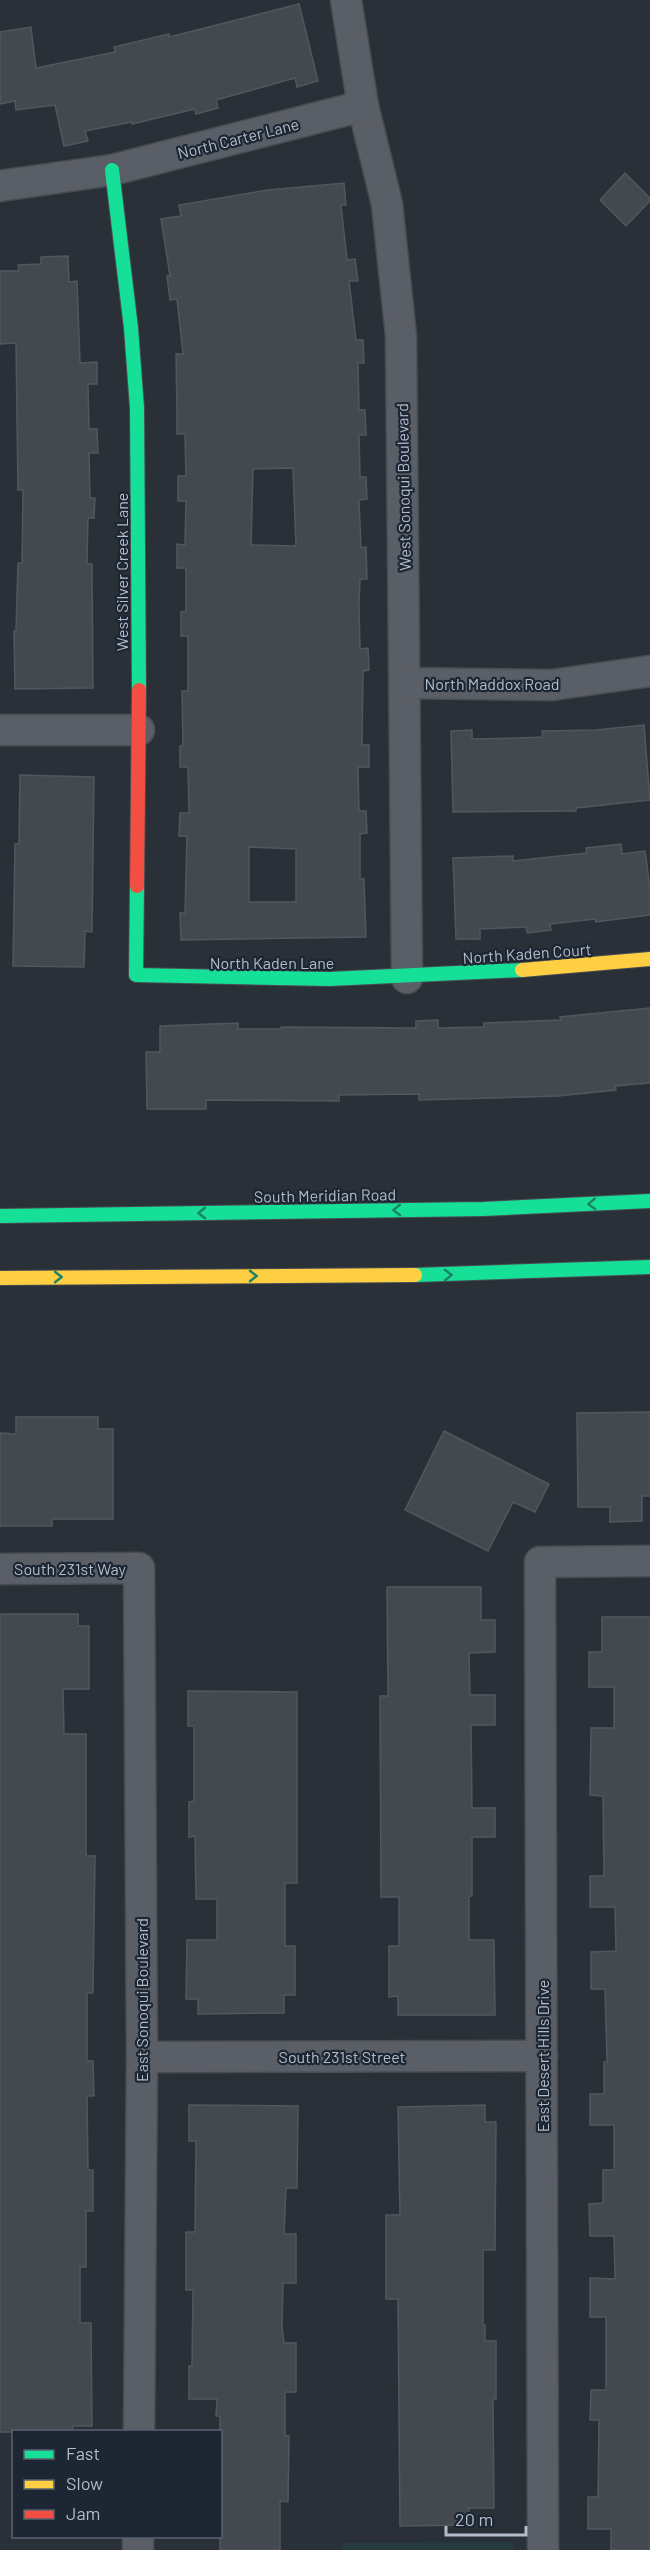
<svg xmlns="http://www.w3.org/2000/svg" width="650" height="2550" font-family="Barlow,sans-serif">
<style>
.green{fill:#273a3e}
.building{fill:#444950;stroke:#52575f;stroke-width:1.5;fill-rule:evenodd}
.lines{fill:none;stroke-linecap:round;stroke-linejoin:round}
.street-casing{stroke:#484c53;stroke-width:33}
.fast-casing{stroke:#484c53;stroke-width:16}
.slow-casing{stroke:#484c53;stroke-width:16}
.jam-casing{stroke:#484c53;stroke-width:16}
.street{stroke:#5a5e66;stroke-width:30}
.fast{stroke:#16e098;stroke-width:14}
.slow{stroke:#ffcf43;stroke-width:14}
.jam{stroke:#f24e42;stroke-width:14}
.oneway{stroke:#1a8366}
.labels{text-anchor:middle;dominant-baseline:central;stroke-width:4.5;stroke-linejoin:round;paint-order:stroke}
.street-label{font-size:16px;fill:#b4bcc9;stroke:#1d2633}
</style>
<rect width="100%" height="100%" fill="#2a3038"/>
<!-- green -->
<path class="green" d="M513,2542V2550H342L343,2543Z"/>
<!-- building -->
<g class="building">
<path d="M299,4L318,81L297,87L295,78L216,100L218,108L196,114L195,109L132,124V122L85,131L88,141L64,146L55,105L16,110L15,101L0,104V32L31,27L36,68L115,52L114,47L169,34V37Z"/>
<path d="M625,173L650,198V201L626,226L600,200Z"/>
<path d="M344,183L346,205H341L347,260L355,259L358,281H349L356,340H363L364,363H358L359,410H365L366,435H359L360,477H366L367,499L359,500L361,548L366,547L367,579H360L359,604L360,649L368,648L369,670L363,671L362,745H369V767H358L359,811H366L367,833L360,834V879H364L366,937L181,940L180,913H185L187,836H179L180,813H189L188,767H180V746H183L182,691H188V636H181V612L186,611V568H177V544L185,545L186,501H178V476H186L185,434H177V411L176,354H183L177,299L170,300L167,276H170L161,219L181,216L179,205L268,190ZM293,468L296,546L251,545L253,469ZM249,847L296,849V902H249Z"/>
<path d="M68,256L69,282L77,281L80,363L97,362V384H88L89,429H97L98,453H89L90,498H95L94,518H88L87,564H92L93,688L15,689L14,631H16L18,563H22L23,490H18L16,343L0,344V271H19L18,265L41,264V257Z"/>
<path d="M644,725L650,800L576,808V811L453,812L451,731L472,730V739L519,738L543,737L542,731L596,730Z"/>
<path d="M20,775L94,777L92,932L85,931L84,967L13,966L15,844H19Z"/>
<path d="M621,844L622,854L645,851L650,888V915L596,922L595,919L550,924L551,930L527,933L526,927L480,929V939H456L453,858L513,856V861L587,853L586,848Z"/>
<path d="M650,1008V1083L615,1086L616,1090L558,1096L419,1100V1094L339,1095V1101L206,1100V1109H147L146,1052H160V1026L238,1023V1029H281V1027L416,1028V1021L438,1020V1028L484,1027V1023L561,1020L560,1017Z"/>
<path d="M650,1412V1496H642V1521L610,1522V1507H578L577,1413Z"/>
<path d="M16,1417H98V1429H113V1519H52V1526H0V1433L16,1434Z"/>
<path d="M444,1431L549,1484L535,1512L513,1502L488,1551L405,1510Z"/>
<path d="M387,1587H481V1620H495V1652L469,1653L470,1695H495V1725H471L472,1808H495V1837H472V1896H469V1940H494L495,2015H398V1996L389,1997V1946H399V1897H381L380,1696H388Z"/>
<path d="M0,1614H78V1626H89V1689H63L64,1734H86V1856H95L93,1993H87V2061H93L94,2096H87L88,2170H93V2211H86V2267H80V2323H91L92,2426H73V2432H0Z"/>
<path d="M602,1617H650V2550H611V2529H588V2497H598L599,2420H590L591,2390H606V2317H590V2278L615,2279L614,2236H590L589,2204L603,2203V2170H614V2125H590V2094H604V2062H607L605,1989H591V1952L616,1951L615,1907H590V1876H604L603,1796L590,1795L591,1728H614V1687H589V1652H602Z"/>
<path d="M188,1691L297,1692V1883H285V1946H295V1995H284V2013L198,2014V1999H186L187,1940H217V1899H196L195,1836L189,1837V1802L194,1801V1726H188Z"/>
<path d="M189,2105L298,2106L297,2188H286L284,2234H296V2283H283L282,2326L284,2343H296V2392H285V2436H289L288,2502L280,2501V2550H220V2416H216L217,2399H189V2366H192L193,2290H186V2232H195L196,2141H189Z"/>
<path d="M485,2105V2122H496L495,2250H483V2325H485V2341H496V2399H493L494,2508H469V2525L400,2526L398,2299H386V2215H400L398,2107Z"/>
</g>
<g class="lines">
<defs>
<g id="street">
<path d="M346,0L363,106L387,204L401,336L407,978"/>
<path d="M0,186L112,170L363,106"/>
<path d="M405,683L552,685L650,671"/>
<path d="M0,730H139"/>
<path d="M0,1569L139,1568L142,2057L139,2432"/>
<path d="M142,2057L542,2056"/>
<path d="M138,2550V2536"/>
<path d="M543,2550L540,1562L650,1561"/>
</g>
<g id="fast">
<path d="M112,170L131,328L137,408L139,690"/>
<path d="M137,886L136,975L329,979L522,970"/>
<path d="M0,1216L483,1209L650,1201"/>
<path d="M415,1275L650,1267"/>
</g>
<g id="slow">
<path d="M522,970L650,959"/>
<path d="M0,1278L415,1275"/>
</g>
<path id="jam" d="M137,886L139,690"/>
</defs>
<!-- street casing -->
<use href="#street" class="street-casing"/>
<!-- fast casing -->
<use href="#fast" class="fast-casing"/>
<!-- slow casing -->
<use href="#slow" class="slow-casing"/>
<!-- jam casing -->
<use href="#jam" class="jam-casing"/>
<!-- street -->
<use href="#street" class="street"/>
<!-- fast -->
<use href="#fast" class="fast"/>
<!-- slow -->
<use href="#slow" class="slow"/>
<!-- jam -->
<use href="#jam" class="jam"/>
</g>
<!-- one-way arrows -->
<defs><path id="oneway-chevron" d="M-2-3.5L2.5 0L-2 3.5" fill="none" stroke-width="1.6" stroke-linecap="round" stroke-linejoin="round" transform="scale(1.5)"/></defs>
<g class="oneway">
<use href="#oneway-chevron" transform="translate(592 1204) rotate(177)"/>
<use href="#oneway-chevron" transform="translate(397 1210) rotate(179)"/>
<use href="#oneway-chevron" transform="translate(202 1213) rotate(179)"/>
<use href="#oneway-chevron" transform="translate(448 1275) rotate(-1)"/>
<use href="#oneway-chevron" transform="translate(253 1276)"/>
<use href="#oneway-chevron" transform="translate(58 1277)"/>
</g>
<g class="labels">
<!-- street labels -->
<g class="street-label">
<text transform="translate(238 138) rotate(-14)">North Carter Lane</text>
<text transform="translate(403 487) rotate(-91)">West Sonoqui Boulevard</text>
<text transform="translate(121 572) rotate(-90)">West Silver Creek Lane</text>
<text x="492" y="683">North Maddox Road</text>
<text transform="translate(527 953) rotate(-4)">North Kaden Court</text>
<text x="272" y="962">North Kaden Lane</text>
<text transform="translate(325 1195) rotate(-1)">South Meridian Road</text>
<text x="70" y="1568">South 231st Way</text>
<text transform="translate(141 2000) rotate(-90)">East Sonoqui Boulevard</text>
<text x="342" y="2056">South 231st Street</text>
<text transform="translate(542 2056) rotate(-90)">East Desert Hills Drive</text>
</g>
</g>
<!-- legend -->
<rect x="12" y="2430" width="210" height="108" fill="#1d2633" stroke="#59626f" stroke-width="1.5"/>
<rect x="24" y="2450" width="30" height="9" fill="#16e098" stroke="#59626f" stroke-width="1.5"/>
<text x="66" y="2460" font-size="18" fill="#b4bcc9">Fast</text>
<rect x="24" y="2480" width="30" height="9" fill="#ffcf43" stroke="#59626f" stroke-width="1.5"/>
<text x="66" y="2490" font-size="18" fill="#b4bcc9">Slow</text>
<rect x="24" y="2510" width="30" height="9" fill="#f24e42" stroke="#59626f" stroke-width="1.5"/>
<text x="66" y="2520" font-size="18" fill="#b4bcc9">Jam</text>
<!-- scale -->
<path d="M446 2526v9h80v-9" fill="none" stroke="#b4bcc9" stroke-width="3"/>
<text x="455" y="2526" font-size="18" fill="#b4bcc9" stroke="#1d2633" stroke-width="4.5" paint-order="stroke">20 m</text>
</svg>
